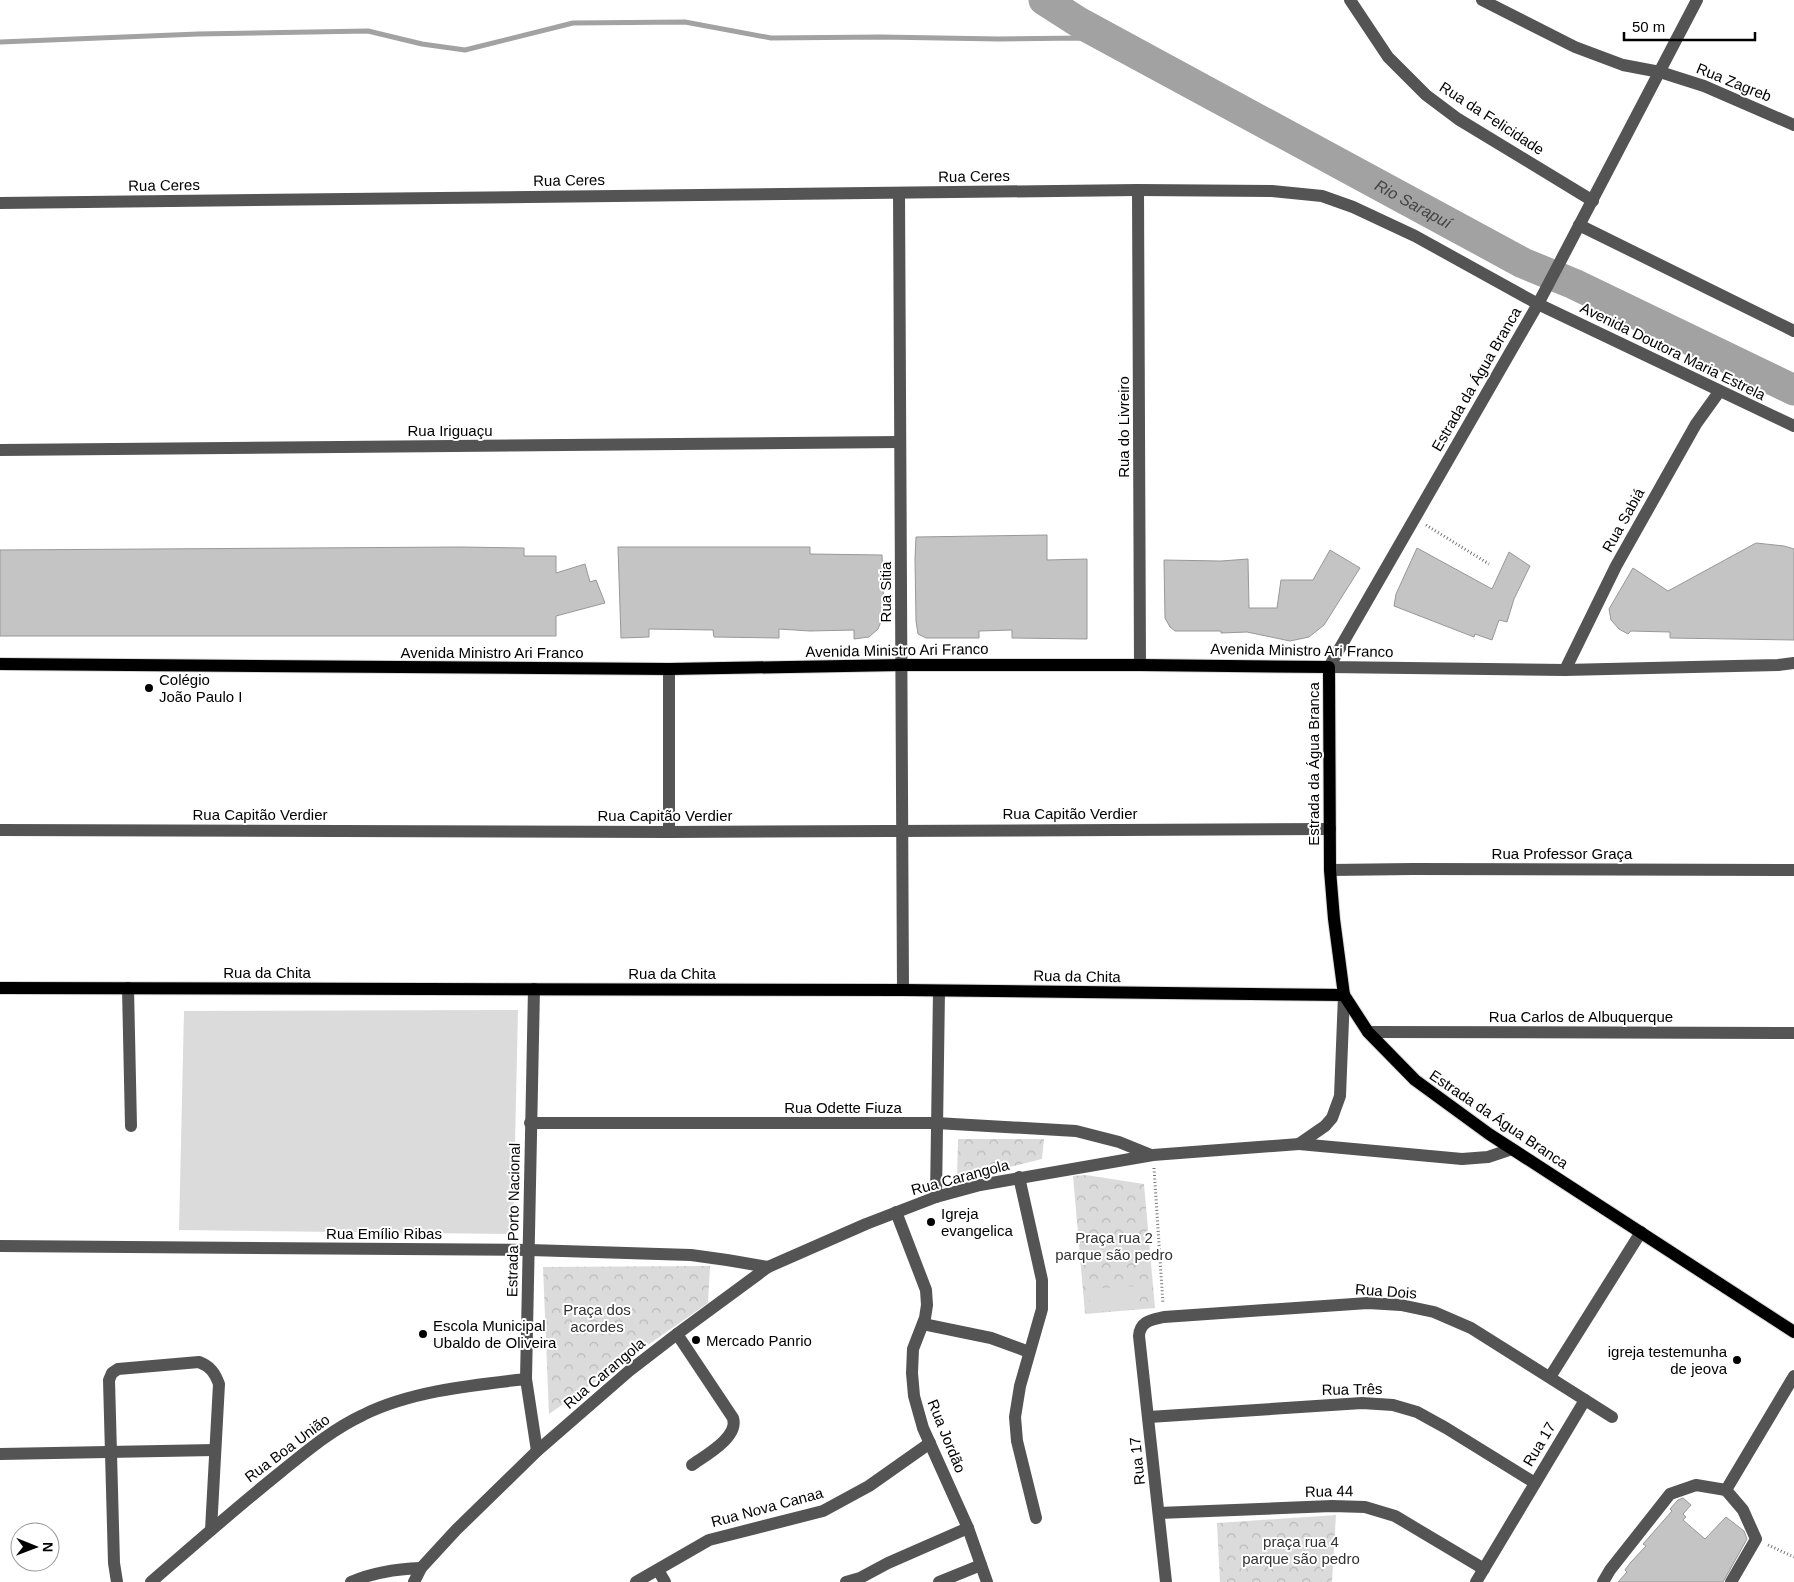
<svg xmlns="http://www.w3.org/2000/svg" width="1794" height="1582" font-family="Arial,sans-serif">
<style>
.forest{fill:url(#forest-crowns)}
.pitch{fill:#dbdbdb}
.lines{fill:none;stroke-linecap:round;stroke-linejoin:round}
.stream{stroke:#a2a2a2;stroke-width:5}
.river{stroke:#a2a2a2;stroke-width:31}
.building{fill:#c4c4c4;stroke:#989898}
.major-casing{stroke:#dbdbdb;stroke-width:14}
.path{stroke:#767676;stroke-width:3;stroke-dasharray:1 2.5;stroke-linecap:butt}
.minor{stroke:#545454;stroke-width:12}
.major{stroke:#000;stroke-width:12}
.poi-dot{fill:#000;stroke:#fff;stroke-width:2}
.labels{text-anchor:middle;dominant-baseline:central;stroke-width:4;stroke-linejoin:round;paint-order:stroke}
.street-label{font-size:15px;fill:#000;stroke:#fff}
.poi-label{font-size:15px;fill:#000;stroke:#fff;text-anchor:start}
.park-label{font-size:15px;fill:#323232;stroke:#fff}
.water-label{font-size:16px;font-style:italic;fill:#434343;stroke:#fff}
</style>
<defs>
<pattern id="forest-crowns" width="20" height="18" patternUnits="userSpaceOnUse" patternTransform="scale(1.25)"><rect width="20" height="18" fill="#dbdbdb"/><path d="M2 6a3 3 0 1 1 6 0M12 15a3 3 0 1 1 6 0" fill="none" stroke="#bababa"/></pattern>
</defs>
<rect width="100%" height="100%" fill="#fff"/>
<!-- forest -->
<g class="forest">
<path d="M958,1139H1044L1042,1159L957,1180Z"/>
<path d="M1086,1175L1144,1184L1155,1308L1085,1314L1073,1176Z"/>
<path d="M710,1266L708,1303L549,1414L543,1267Z"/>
<path d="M1336,1515L1332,1582H1220L1217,1523Z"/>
</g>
<!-- pitch -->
<g class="pitch">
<path d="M518,1010L513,1234L179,1230L184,1011Z"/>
<path d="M1138,1286L1140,1309L1091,1312L1089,1289Z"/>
</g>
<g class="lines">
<!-- stream -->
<path class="stream" d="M0,42L198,34L368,31L422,44L465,50L573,23L685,22L771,38L881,37L999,39L1083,38L1132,50"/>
<!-- river -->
<path class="river" id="s1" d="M1044,0L1080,23L1523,263L1574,284L1794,390"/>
</g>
<!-- building -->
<g class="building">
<path d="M1047,535V560L1087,559V639L1012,638V630L979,631V638H926L918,634L916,621L915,559L916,537Z"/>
<path d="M1756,543L1784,546L1794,549V640L1670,638V632L1631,631L1628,634L1619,629L1611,620L1609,609L1633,568L1668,591Z"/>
<path d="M460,547L524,548V556H556V573L585,564L590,582L596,580L605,603L556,616V636H0V550Z"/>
<path d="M618,547H810V554L882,555L884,614L878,629L869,637L854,639V630L810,631L779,629V638L714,637L713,630L649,629V637L621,638Z"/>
<path d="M1417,548L1492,589L1509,552L1530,566L1514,599L1507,622L1499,620L1492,640L1475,634L1474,637L1394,606L1396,594Z"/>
<path d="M1330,550L1360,568L1324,625L1309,637L1290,641L1247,632L1221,633V631H1175L1170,627L1165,618L1164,560L1221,561L1248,559L1249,608H1277L1281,580H1313Z"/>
<path d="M1683,1498L1691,1505L1683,1514L1686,1517L1683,1520L1705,1539L1726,1517L1744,1531L1747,1539L1723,1582H1618L1627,1572L1625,1570L1631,1562L1646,1546L1643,1544L1672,1511L1670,1509L1678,1500Z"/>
</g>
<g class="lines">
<defs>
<g id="major">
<path d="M0,664L669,669L901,665H1140L1329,667L1330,870L1334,919L1344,995L1368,1032L1415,1080L1489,1134L1794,1332"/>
<path d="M0,988L903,990L1344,995"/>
</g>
</defs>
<!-- major casing -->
<use href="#major" class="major-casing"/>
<!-- path -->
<g class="path">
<path d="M1426,525L1489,564"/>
<path d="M1154,1168L1163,1304"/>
<path d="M1768,1545L1794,1557"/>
</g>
<!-- minor -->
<g class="minor">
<path d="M1350,0L1388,57L1426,95L1458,119L1593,201"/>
<path d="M1482,0L1575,47L1623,65L1660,72L1704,86L1794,125"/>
<path d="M1697,0L1538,304L1329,667L1565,670L1778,665L1794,663"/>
<path d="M1138,190L1140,665"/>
<path d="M899,193L903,990"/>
<path d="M0,203L1138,190L1272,191L1322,196L1353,207L1415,236L1538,304L1794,426"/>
<path d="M1579,225L1794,331"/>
<path d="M0,450L900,442"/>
<path d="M1565,670L1616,566L1696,424L1719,392"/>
<path d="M0,830L669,832L1330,829"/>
<path d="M669,832V669"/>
<path d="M1330,870L1413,869L1794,870"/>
<path d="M128,988L131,1126"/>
<path d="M534,989L526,1379L537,1451"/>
<path d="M1368,1032L1794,1033"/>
<path d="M530,1123H936L1076,1131L1119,1142L1151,1155"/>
<path d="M1299,1144L1462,1159L1488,1157L1512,1149"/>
<path d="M1019,1177L1042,1280V1309L1020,1386L1015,1417L1017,1441L1036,1518"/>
<path d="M936,1197L939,991"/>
<path d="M896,1212L926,1290L927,1305L925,1318L913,1349L912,1373L914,1396L923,1428L968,1528L987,1582"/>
<path d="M0,1246L530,1250L691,1255L727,1260L768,1267"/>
<path d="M923,1324L991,1338L1029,1352"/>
<path d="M677,1334L733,1418C739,1437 706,1455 692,1465"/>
<path d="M1550,1377L1641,1232"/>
<path d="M1149,1417L1362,1403L1393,1405L1417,1412L1446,1428L1535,1483"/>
<path d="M0,1454L215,1450"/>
<path d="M1159,1513L1332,1506L1365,1507L1395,1516L1484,1569"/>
<path d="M658,1570L665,1582"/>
<path d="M117,1582L114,1563L109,1380L112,1373L118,1369L199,1362C210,1366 215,1373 219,1384L211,1530"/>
<path d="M151,1582C195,1544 237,1507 282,1471C308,1450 333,1429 363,1415C411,1391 474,1385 526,1379"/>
<path d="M351,1582C374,1572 396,1569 421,1568"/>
<path d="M414,1582L421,1568L456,1530L537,1451L629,1371L677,1334L768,1267L866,1224L936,1197L980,1185L1153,1155L1299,1144L1325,1126L1332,1118L1340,1096L1344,995"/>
<path d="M636,1582L709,1540L823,1511L869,1486L930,1443"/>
<path d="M846,1582L860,1578L888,1563L968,1528"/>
<path d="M939,1582L981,1565"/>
<path d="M1166,1582L1139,1336C1140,1321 1151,1320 1164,1317L1368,1303L1401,1305L1434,1312L1471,1328L1612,1417"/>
<path d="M1476,1582L1585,1400"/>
<path d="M1603,1582L1610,1570L1670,1494L1696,1485L1726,1490"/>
<path d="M1731,1582L1756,1539L1743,1510L1726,1490L1794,1376"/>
</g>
<!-- major -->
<use href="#major" class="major"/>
</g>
<!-- markers -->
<g class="poi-dot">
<circle cx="149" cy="688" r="5"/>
<circle cx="931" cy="1222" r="5"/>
<circle cx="423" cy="1334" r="5"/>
<circle cx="696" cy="1340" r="5"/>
<circle cx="1737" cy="1360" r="5"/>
</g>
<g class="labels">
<!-- street labels -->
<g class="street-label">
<text transform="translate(1734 82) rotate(22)">Rua Zagreb</text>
<text transform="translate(1492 118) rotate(33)">Rua da Felicidade</text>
<text transform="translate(974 176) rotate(-1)">Rua Ceres</text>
<text transform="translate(569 180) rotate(-1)">Rua Ceres</text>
<text transform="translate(164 185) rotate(-1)">Rua Ceres</text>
<text transform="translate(1673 351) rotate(26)">Avenida Doutora Maria Estrela</text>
<text transform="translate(1476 379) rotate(-60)">Estrada da Água Branca</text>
<text transform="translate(1123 427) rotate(-90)">Rua do Livreiro</text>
<text x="450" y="430">Rua Iriguaçu</text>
<text transform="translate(1623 520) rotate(-61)">Rua Sabiá</text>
<text transform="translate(885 592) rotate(-90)">Rua Sitia</text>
<text transform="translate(897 650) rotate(-1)">Avenida Ministro Ari Franco</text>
<text transform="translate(1302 650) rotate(1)">Avenida Ministro Ari Franco</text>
<text x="492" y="652">Avenida Ministro Ari Franco</text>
<text transform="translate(1313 764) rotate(-90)">Estrada da Água Branca</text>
<text x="1070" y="813">Rua Capitão Verdier</text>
<text x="260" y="814">Rua Capitão Verdier</text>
<text x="665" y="815">Rua Capitão Verdier</text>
<text x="1562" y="853">Rua Professor Graça</text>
<text x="267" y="972">Rua da Chita</text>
<text x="672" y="973">Rua da Chita</text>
<text transform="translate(1077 976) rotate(1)">Rua da Chita</text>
<text x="1581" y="1016">Rua Carlos de Albuquerque</text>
<text x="843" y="1107">Rua Odette Fiuza</text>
<text transform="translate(1499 1119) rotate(34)">Estrada da Água Branca</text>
<text transform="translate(960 1177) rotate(-15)">Rua Carangola</text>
<text transform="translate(513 1220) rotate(-89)">Estrada Porto Nacional</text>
<text x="384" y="1233">Rua Emílio Ribas</text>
<text transform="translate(1386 1291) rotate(4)">Rua Dois</text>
<text transform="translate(604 1373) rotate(-40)">Rua Carangola</text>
<text transform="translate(1352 1389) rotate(-1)">Rua Três</text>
<text transform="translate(947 1436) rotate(68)">Rua Jordão</text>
<text transform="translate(1539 1444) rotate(-59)">Rua 17</text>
<text transform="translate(287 1448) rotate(-37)">Rua Boa União</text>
<text transform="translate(1137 1461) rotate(-96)">Rua 17</text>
<text transform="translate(1329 1491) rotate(-1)">Rua 44</text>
<text transform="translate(767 1507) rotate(-15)">Rua Nova Canaa</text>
</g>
<!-- poi labels -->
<g class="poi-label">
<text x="159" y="679">Colégio<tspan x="159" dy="17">João Paulo I</tspan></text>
<text x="941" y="1213">Igreja<tspan x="941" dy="17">evangelica</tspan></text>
<text x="433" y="1325">Escola Municipal<tspan x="433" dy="17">Ubaldo de Oliveira</tspan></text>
<text x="706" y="1340">Mercado Panrio</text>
<text x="1727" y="1351" text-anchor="end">igreja testemunha<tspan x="1727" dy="17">de jeova</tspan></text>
</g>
<!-- park labels -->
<g class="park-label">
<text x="1114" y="1237">Praça rua 2<tspan x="1114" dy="17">parque são pedro</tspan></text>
<text x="597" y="1309">Praça dos<tspan x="597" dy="17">acordes</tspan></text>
<text x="1301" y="1541">praça rua 4<tspan x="1301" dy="17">parque são pedro</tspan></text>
</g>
<!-- water labels -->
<g class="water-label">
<text stroke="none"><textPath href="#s1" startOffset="422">Rio Sarapuí</textPath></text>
</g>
</g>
<!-- north arrow -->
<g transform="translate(35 1547) rotate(91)"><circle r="24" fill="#ffffff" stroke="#999999"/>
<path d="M0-4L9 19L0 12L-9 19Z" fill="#000000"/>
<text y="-8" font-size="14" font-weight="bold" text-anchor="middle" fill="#000000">N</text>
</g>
<!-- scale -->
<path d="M1624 32v8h131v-8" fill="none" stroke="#000000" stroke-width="2.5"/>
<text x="1632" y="32" font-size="15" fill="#000000" stroke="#ffffff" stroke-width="4" paint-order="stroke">50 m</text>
</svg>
